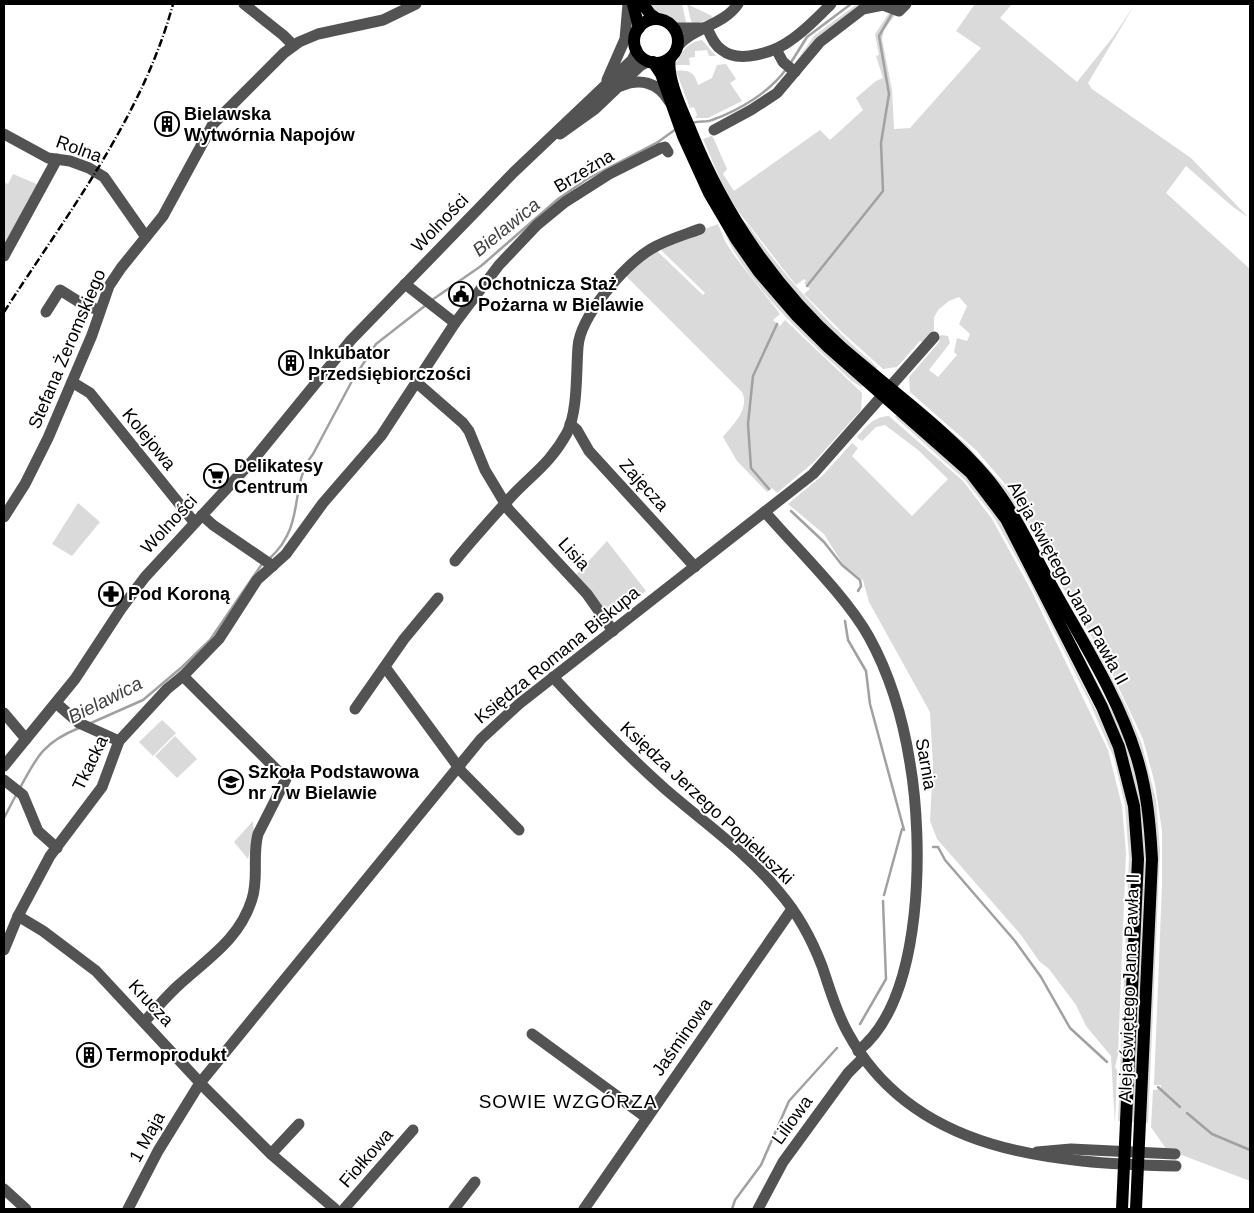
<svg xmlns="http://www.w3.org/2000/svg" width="1254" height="1213" font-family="Arial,sans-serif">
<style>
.green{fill:#dadada}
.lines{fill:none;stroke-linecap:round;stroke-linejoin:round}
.stream{stroke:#a1a1a1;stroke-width:2.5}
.minor{stroke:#535353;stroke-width:11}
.major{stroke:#000;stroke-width:12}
.rail{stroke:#000;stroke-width:2.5;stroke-dasharray:8 2.5 1 2.5;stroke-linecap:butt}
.labels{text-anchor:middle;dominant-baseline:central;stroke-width:4;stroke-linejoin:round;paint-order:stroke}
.poi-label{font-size:18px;font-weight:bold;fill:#000;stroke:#fff;text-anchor:start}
.street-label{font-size:18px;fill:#000;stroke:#fff}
.water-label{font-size:19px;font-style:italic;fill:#424242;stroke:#fff}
.neighbourhood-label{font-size:19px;letter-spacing:1px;fill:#000;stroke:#fff}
</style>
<rect width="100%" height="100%" fill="#fff"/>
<!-- green -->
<g class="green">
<path d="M647,4H682L687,27L659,15Z"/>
<path d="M687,4L712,16L711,19L694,24L691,21Z"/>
<path d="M857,4H863L793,66L814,36Z"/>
<path d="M975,4H1012L1000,18L1077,82L1113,37L1135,4L1088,83L1092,89L1191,158L1248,217L1233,207L1186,166L1166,193L1250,269V1181L1166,1149L1151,1127L1153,1090L1161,1089V1085H1154L1162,885V831L1155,784L1143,739L1106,661L1059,581L1012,492L977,451L910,392L909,377L940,341L938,339L941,335L948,336L950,343L929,370L938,377L957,355L954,352L957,338L967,341L970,334L959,324L967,306L959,297L949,301L939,309L934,317V330L923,342L920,341L897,367L883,369L843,333L804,294L810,289L804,283L806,281L804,279L796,285C777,262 760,238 741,215C724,193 714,164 703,139L711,136L713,137L727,169L723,174L734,191L820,130L830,140L863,110L856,98L876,81L883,78L876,56L879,55L875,34L891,10L896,14L884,30L882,39L892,90L894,129L910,128L981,48L956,31Z"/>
<path d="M702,40L716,56H709L707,50L695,51V57L689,58L690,65H675C681,53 687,42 702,40Z"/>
<path d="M726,64L736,79L730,83L742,101L708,118H695L697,115L694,107L690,108L676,71C689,69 695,73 698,85L712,78L717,65Z"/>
<path d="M13,174L39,185L4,250V182L8,184Z"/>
<path d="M739,217L749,226C786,279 828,324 877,367L875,371L836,335L785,282Z"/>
<path d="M718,224L725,241L733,254L780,314L773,320L780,326L785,320L862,393L861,410L814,462L777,493L772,488L767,492L737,461L723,437C733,425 750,409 742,392L625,275L653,252H658L703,295L705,293L660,249L667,243Z"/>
<path d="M723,228L863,385L862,387C852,383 843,372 835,365C800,333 738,272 723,228Z"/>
<path d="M911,397L967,445L1010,493L1055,581L1103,661L1127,708L1142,745L1156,800L1160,851L1148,1123H1146L1152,803L1084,633Z"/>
<path d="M897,414L963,472L998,516L1111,740L1129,804L1133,859L1121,1122L1118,1121L1129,857L1125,805L1114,758L1090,703L1026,575L994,517L965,480L895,417Z"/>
<path d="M889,416L963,481L992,519L1031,590L1108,750L1122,806L1126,853L1118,1055L1115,1067L1117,1070L1115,1125L1111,1056L1086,1026L1076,1005L1049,969L1039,961L1021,935L937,839L930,821L933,765L930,712L869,602L863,580L844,566L824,534L788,504L824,474L852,443L858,448L852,456L912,516L948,479L918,450L885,425L876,427L862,441L857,437C868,425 873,417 889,416Z"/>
<path d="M78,503L100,522L72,556L52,544Z"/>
<path d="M607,541L646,591C635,599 618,618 604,609L575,576Z"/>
<path d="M1060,612L1122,730L1141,793L1147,852L1135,1123L1131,1122L1139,811Z"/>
<path d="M162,720L176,733L153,756L139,742Z"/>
<path d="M175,736L197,759L177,778L155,756Z"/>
<path d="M253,821L254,835L248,859L234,842Z"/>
</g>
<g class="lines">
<!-- stream -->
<g class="stream">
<path d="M790,64L807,37L851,4"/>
<path d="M693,123C699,120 706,123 712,120C740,110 770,92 787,68"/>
<path d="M807,286L883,191L881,143L889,94L879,36L893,12"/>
<path d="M432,300L481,266L558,199L587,179L658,142L676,129"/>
<path d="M769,489L751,468L748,424L753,376L777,324"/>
<path d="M791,511L824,542L842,565L860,580L861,586L858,591"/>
<path d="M270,558C307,524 288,486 313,454L352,381L376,344L426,305"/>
<path d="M845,621L848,640L866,671L870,704L904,830"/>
<path d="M91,723L143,700L182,667L210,640L262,564"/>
<path d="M20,788C37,756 44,742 79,728"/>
<path d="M4,818L16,795"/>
<path d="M933,847H938L945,860L1015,941L1041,977L1070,1028L1107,1062"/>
<path d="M884,895L902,829"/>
<path d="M860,1024L886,979L883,901"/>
<path d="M1158,1087L1180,1107"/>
<path d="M1187,1113L1212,1134L1250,1150"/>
<path d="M732,1209L735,1200L761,1165L789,1101L837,1048"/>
</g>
<!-- minor -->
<g class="minor">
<path d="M244,4L283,35L293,45"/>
<path d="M673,28H703"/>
<path d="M707,28C711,36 714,45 722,50C739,64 775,52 791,40C806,30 819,16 831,4"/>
<path d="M677,47C693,27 723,26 738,4"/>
<path d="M776,49L783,62L795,72"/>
<path d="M607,80L625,39L628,4"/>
<path d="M621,86C640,78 658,82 669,101"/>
<path d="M714,130L751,110L777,93L820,42L863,9L883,5L899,11L906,4"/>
<path d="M4,134L48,158L70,161L89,168L104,177L146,237"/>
<path d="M560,134L595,109L640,66L649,61"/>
<path d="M4,256L57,159"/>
<path d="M405,284L455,323"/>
<path d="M46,312L60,290L84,305L99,310"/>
<path d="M72,382L90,393L194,522"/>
<path d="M416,382L463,423L469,431L485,470L509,510L587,594L613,631"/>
<path d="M570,424L577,430L589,451L695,567"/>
<path d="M765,512C797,549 846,596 869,637C890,675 903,719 910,763C923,839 925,998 858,1051"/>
<path d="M202,515L213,525L273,566"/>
<path d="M4,517L25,484L48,438L92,335L109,286L121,268L163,216L213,124L284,53L299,42L318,34L383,20L416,4"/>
<path d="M455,561C472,540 491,519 510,498C531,475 550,464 567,433C578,411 576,372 578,347C580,316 625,265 651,249C666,240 684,235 700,229"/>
<path d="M385,667L462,772L519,830"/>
<path d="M553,677C588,715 625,753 664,788C703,822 748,853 780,893C798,914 812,940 822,966C830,989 836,1012 848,1033C914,1154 1053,1163 1176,1166"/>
<path d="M56,703L79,723L119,741"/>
<path d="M355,709L404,639L438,598"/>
<path d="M4,713L26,739"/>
<path d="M4,766L75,679L121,609L145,577L254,459L351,340L514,172L632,60L637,50"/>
<path d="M4,780L23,795L38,831L57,848"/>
<path d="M18,916L43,931L96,971L204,1087L271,1154L335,1209"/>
<path d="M4,950L18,916L50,856L102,787L119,741L167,689L183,676L219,639L257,580L286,554L323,503L381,436L455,323L499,265L537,225L565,202L609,174L661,148L665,147L668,152"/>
<path d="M144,1022C156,1009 167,995 181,983C210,957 240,938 252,899C259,878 252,855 258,834L286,779L183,676"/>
<path d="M532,1034L647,1118"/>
<path d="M1037,1152L1071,1149L1175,1154"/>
<path d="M271,1154L299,1124"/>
<path d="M4,1189L26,1209"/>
<path d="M128,1209L158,1151L200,1083L481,739L519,704L813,474L934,337"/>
<path d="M344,1209L413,1130"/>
<path d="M454,1209L475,1182"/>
<path d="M584,1209L792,909"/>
<path d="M758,1209L783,1162L848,1073L863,1058"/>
</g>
<!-- major -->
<g class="major">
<path d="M633,4L639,28"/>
<path d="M643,4L650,14L657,19"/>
<circle cx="656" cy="41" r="22"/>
<path d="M670,58C666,78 683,112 691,131C724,213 775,288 841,347C888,388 949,432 988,479C1014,511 1030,547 1050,583C1080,638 1117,694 1136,755C1147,789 1150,824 1152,859L1136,1209"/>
<path d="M653,62L661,74L683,136L709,193L736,239L759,272L797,316L828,347L971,473L1006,519L1102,707L1119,747L1134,806L1138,859L1122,1209"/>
</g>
<!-- rail -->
<path class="rail" d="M4,312C67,214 142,118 173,4"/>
</g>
<!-- icons -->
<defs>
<symbol id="building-ring" viewBox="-11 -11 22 22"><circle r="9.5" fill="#fff" stroke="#000" stroke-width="1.5"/><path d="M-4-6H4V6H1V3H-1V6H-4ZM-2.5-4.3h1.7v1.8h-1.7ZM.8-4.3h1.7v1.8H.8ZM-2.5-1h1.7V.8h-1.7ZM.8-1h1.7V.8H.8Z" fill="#000"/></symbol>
<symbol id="civic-ring" viewBox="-11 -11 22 22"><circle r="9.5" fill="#fff" stroke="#000" stroke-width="1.5"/><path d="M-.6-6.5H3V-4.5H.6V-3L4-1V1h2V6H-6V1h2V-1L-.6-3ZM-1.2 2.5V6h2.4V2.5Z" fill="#000"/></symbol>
<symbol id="supermarket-ring" viewBox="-11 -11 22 22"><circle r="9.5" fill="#fff" stroke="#000" stroke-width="1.5"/><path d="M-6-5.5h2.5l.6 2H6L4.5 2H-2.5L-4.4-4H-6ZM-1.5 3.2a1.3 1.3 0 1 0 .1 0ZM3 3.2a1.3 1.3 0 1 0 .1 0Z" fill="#000"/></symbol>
<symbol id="pharmacy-ring" viewBox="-11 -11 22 22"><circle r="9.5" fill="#fff" stroke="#000" stroke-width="1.5"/><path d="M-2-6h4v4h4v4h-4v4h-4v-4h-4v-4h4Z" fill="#000"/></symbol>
<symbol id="school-ring" viewBox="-11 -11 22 22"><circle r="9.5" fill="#fff" stroke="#000" stroke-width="1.5"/><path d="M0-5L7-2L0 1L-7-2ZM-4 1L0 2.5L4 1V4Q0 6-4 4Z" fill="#000"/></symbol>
</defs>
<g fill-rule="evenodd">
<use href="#building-ring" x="153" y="110" width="28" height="28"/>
<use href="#civic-ring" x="447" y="280" width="28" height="28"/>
<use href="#building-ring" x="277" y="349" width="28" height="28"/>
<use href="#supermarket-ring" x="202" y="462" width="28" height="28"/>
<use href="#pharmacy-ring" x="97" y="580" width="28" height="28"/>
<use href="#school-ring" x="217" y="768" width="28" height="28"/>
<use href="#building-ring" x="75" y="1041" width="28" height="28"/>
</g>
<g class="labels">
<!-- poi labels -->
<g class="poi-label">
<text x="184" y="114">Bielawska<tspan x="184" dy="21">Wytwórnia Napojów</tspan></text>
<text x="478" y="284">Ochotnicza Staż<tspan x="478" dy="21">Pożarna w Bielawie</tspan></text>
<text x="308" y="353">Inkubator<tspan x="308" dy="21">Przedsiębiorczości</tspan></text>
<text x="234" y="466">Delikatesy<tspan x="234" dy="21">Centrum</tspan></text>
<text x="128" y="594">Pod Koroną</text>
<text x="248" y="772">Szkoła Podstawowa<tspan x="248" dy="21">nr 7 w Bielawie</tspan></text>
<text x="106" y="1055">Termoprodukt</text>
</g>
<!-- street labels -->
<g class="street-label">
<text transform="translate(79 149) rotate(20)">Rolna</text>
<text transform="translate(584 171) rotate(-31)">Brzeżna</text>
<text transform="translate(440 223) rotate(-46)">Wolności</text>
<text transform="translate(67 349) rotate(-67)">Stefana Żeromskiego</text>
<text transform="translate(149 439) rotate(51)">Kolejowa</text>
<text transform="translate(644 485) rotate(48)">Zajęcza</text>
<text transform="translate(169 524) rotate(-47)">Wolności</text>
<text transform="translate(574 554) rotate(48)">Lisia</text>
<text transform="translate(1068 583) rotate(61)">Aleja świętego Jana Pawła II</text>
<text transform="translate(557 655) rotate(-39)">Księdza Romana Biskupa</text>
<text transform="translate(90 763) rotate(-64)">Tkacka</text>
<text transform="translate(926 764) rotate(80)">Sarnia</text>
<text transform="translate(707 803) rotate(43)">Księdza Jerzego Popiełuszki</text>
<text transform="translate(1129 988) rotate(-88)">Aleja świętego Jana Pawła II</text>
<text transform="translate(151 1003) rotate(47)">Krucza</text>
<text transform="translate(682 1037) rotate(-55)">Jaśminowa</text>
<text transform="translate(792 1120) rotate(-54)">Liliowa</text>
<text transform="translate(147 1137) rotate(-61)">1 Maja</text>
<text transform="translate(366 1158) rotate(-49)">Fiołkowa</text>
</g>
<!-- water labels -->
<g class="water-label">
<text transform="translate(506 227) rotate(-39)">Bielawica</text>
<text transform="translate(105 700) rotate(-27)">Bielawica</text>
</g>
<!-- neighbourhood labels -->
<g class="neighbourhood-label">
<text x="568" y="1101">SOWIE WZGÓRZA</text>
</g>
</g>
<!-- border -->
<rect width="1254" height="1213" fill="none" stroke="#000000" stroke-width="10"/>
</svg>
